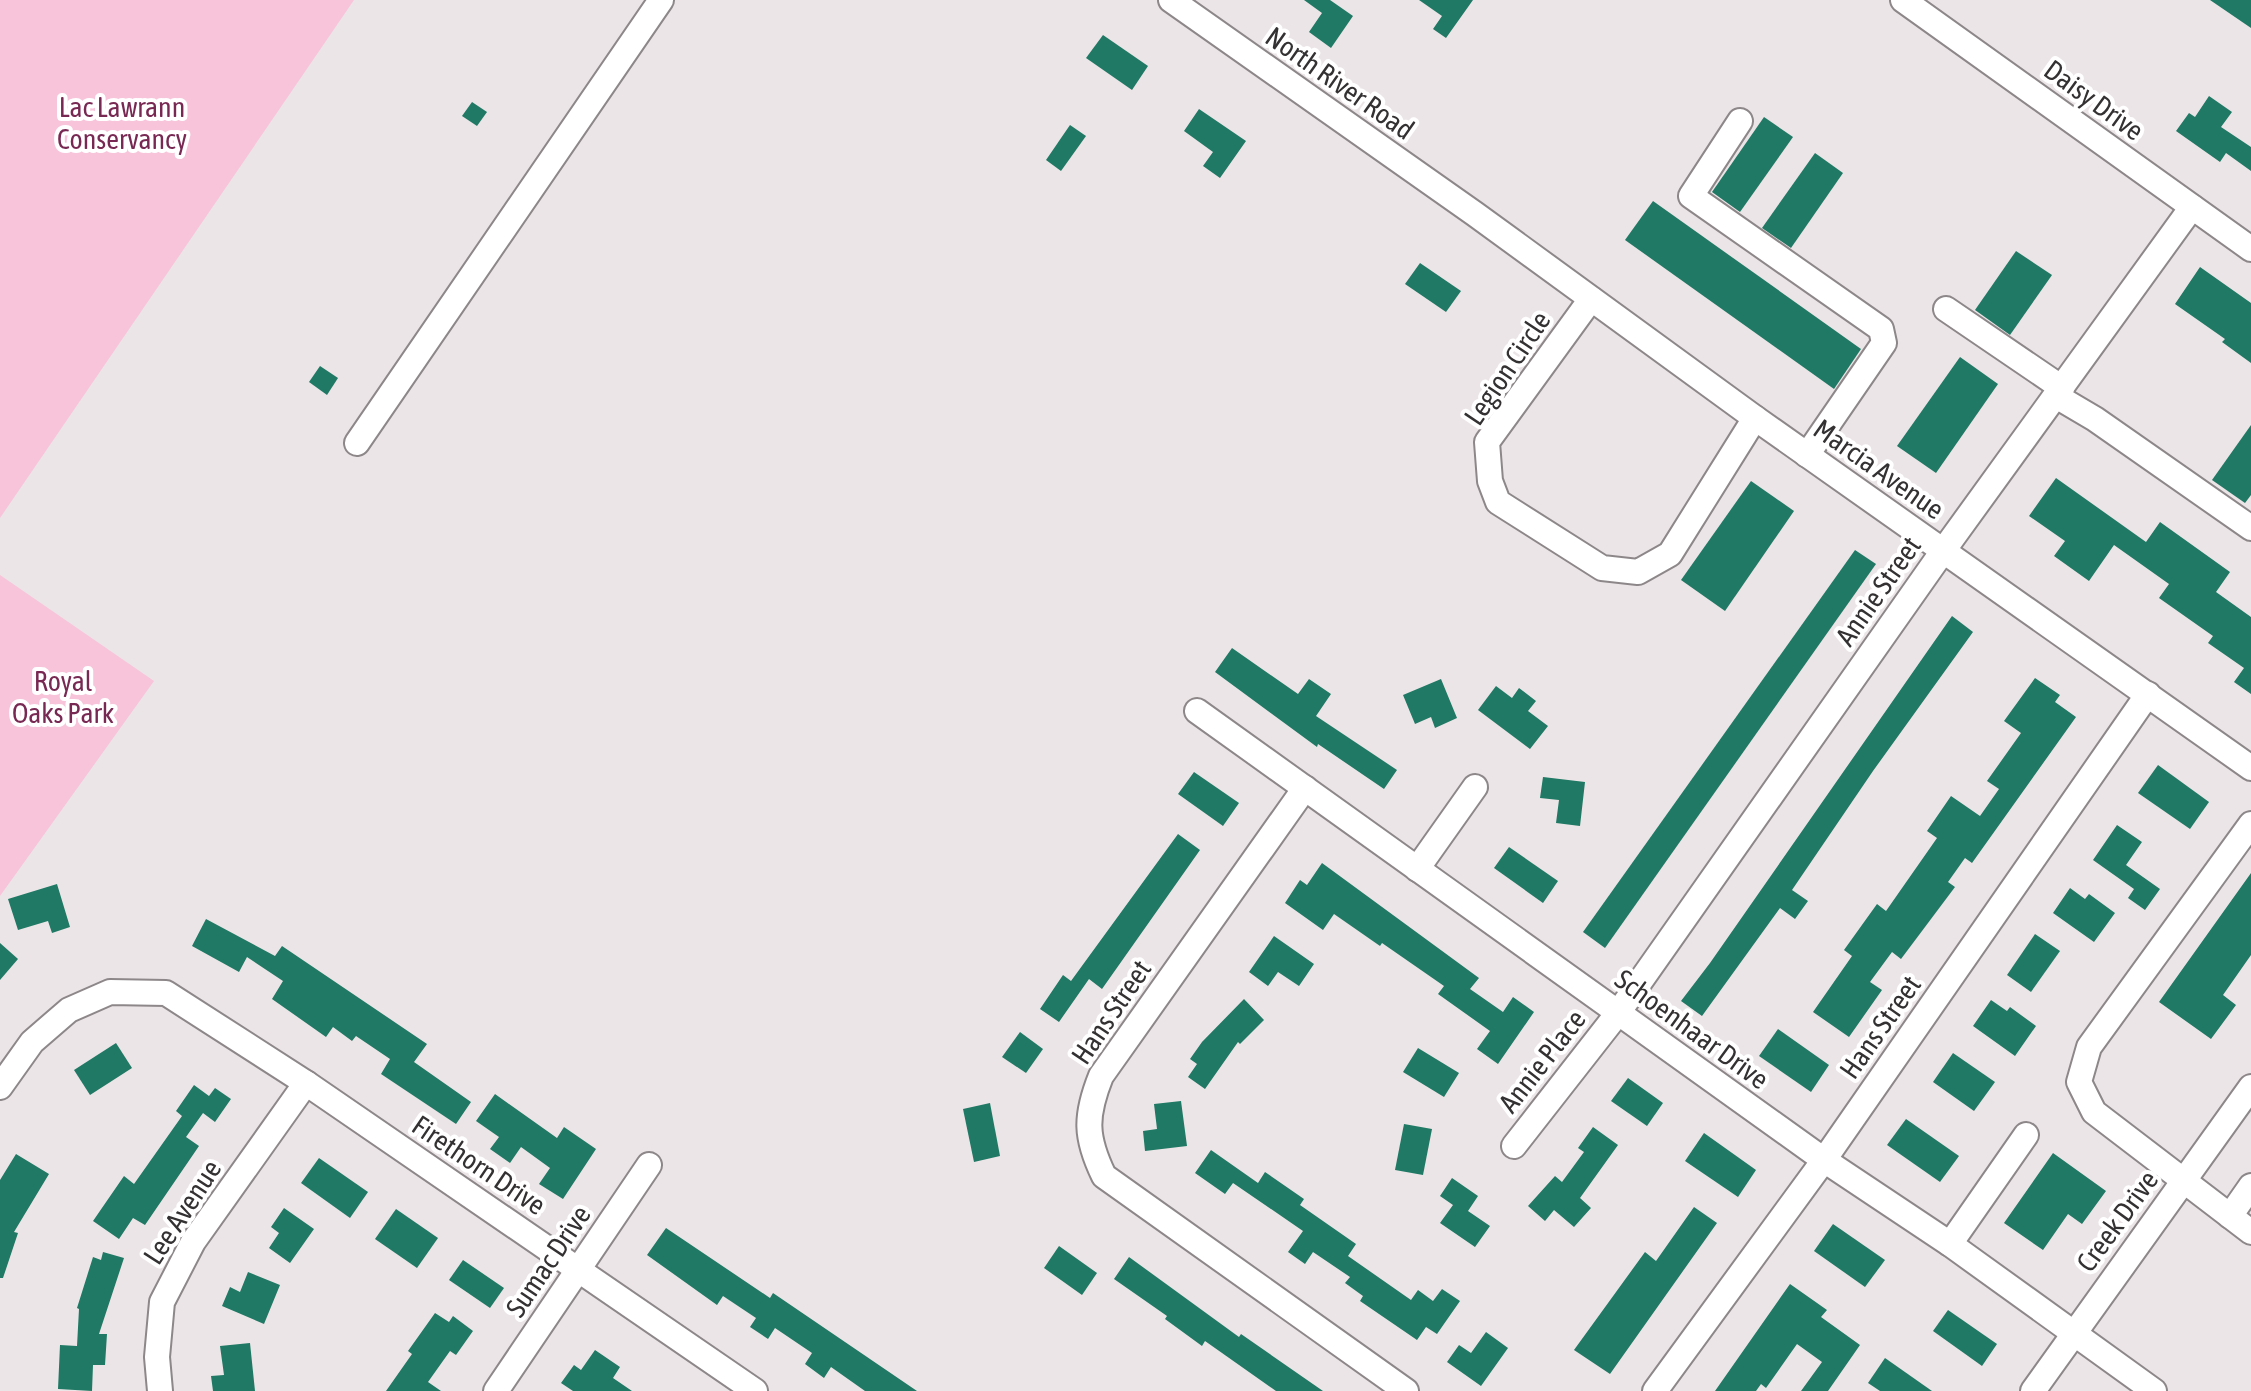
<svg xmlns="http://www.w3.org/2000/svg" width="2251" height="1391" font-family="'Asap Condensed',sans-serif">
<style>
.green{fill:#f7c4da}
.building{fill:#1f7964}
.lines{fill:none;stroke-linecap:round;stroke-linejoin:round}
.minor-casing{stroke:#8d8789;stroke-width:28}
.minor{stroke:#fff;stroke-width:24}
.labels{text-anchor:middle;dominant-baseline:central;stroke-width:8;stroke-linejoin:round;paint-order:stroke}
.street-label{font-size:28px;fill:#343132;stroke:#fff}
.park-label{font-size:28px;fill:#782953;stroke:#fff}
</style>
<rect width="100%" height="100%" fill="#ece5e7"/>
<!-- green -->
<g class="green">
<path d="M0,0H354L0,518Z"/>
<path d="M0,575L154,681L0,896Z"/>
</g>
<!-- building -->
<g class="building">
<path d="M1304,0H1330L1353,16L1331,48L1309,32L1322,13Z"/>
<path d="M1419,0H1473L1446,38L1433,29L1442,16Z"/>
<path d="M2210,0H2251V28Z"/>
<path d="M1103,35L1148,66L1132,90L1086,58Z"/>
<path d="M2209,96L2232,112L2221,127L2251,147V171L2226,153L2220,162L2176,131L2189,113L2195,117Z"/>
<path d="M472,102L487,112L477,126L462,116Z"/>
<path d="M1199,109L1246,141L1220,178L1203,166L1213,152L1184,131Z"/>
<path d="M1764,117L1793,137L1740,212L1712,192Z"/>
<path d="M1070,125L1086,136L1061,171L1046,160Z"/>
<path d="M1815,153L1843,173L1791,248L1762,228Z"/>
<path d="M1653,201L1861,349L1834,389L1625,240Z"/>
<path d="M2016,251L2052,275L2010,335L1975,310Z"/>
<path d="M1420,263L1461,291L1446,312L1405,284Z"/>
<path d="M2200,267L2251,303V363L2222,342L2225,339L2175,304Z"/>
<path d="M1960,357L1998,384L1936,473L1897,446Z"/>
<path d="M320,366L338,378L327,395L309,382Z"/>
<path d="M2251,425V495L2245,503L2212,480Z"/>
<path d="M2056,478L2146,542L2160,522L2230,572L2216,592L2251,617V694L2234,682L2244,668L2208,643L2213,636L2159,598L2169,584L2114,545L2089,581L2054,556L2065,541L2029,516Z"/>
<path d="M1751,481L1794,511L1725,611L1681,580Z"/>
<path d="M1855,550L1876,564L1605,948L1583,932Z"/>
<path d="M1952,616L1973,632L1873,771L1792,890L1808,901L1795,919L1780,908L1702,1016L1681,1001L1710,963Z"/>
<path d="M1232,648L1298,694L1309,679L1331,694L1316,716L1397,770L1384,789L1318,744L1317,747L1215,672Z"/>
<path d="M2035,678L2060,695L2055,702L2076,717L1972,863L1965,858L1948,882L1955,887L1901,959L1892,952L1870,982L1882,990L1849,1037L1813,1012L1852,956L1844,950L1877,904L1886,911L1937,838L1927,831L1951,796L1980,816L1999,789L1987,781L2021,733L2004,721Z"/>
<path d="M1441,679L1457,718L1435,728L1431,717L1415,724L1403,695Z"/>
<path d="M1496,686L1512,698L1519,688L1536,701L1528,711L1548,726L1530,749L1478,710Z"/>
<path d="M2158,765L2209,802L2190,829L2138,793Z"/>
<path d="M1194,772L1239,803L1223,826L1178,794Z"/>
<path d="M1543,777L1585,782L1580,826L1556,823L1559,800L1540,798Z"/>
<path d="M2117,825L2142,842L2126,865L2160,889L2145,910L2128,898L2134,889L2093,860Z"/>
<path d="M1178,834L1200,850L1102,989L1089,979L1059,1022L1040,1009L1063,975L1071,981Z"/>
<path d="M1509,847L1558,881L1543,903L1494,868Z"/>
<path d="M1322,863L1479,978L1470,989L1503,1012L1513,997L1534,1012L1498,1064L1477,1049L1490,1031L1438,994L1444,986L1382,943L1380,946L1334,914L1323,930L1285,903L1300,880L1307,885Z"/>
<path d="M2251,873V955L2223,995L2236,1005L2211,1039L2159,1002Z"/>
<path d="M57,884L70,927L52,933L48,921L18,930L8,899Z"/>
<path d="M2070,888L2085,899L2089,894L2115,913L2094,942L2053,913Z"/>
<path d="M206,919L275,956L282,946L427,1044L414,1062L471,1102L456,1124L381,1074L390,1059L356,1036L352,1041L333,1027L326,1037L272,999L283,981L247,957L239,972L192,946Z"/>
<path d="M2035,934L2060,951L2031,992L2007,975Z"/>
<path d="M1274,936L1314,964L1299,986L1278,972L1268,986L1249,972Z"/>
<path d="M0,943L18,959L0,980Z"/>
<path d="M1244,999L1264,1020L1240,1044L1238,1042L1205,1089L1188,1077L1197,1064L1190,1059L1202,1042Z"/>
<path d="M1991,1000L2007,1011L2010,1007L2036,1026L2015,1056L1973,1026Z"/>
<path d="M1778,1029L1829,1065L1811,1092L1759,1056Z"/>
<path d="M1020,1032L1043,1049L1026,1073L1002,1057Z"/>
<path d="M116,1043L132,1068L90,1095L74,1070Z"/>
<path d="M1418,1048L1459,1073L1444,1097L1403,1072Z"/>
<path d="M1953,1053L1995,1082L1974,1111L1933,1082Z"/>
<path d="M1628,1078L1663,1103L1647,1126L1611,1101Z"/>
<path d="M194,1085L209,1096L215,1088L231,1099L215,1122L203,1113L186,1137L199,1146L145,1225L133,1218L119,1239L93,1221L124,1176L134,1184L182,1116L176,1111Z"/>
<path d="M495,1094L557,1138L564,1127L596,1149L563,1199L539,1184L550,1168L521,1147L510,1163L490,1149L499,1137L476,1121Z"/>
<path d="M1181,1101L1187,1146L1145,1151L1143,1131L1157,1129L1154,1104Z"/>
<path d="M990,1103L1000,1156L974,1162L963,1109Z"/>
<path d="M1906,1119L1959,1156L1940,1182L1887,1145Z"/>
<path d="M1404,1124L1432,1129L1423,1175L1395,1170Z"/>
<path d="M1593,1127L1618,1145L1580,1198L1591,1208L1574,1227L1554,1210L1545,1221L1528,1206L1555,1176L1562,1182L1584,1152L1578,1148Z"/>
<path d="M1704,1133L1756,1170L1738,1197L1685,1161Z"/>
<path d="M1211,1150L1258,1183L1265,1172L1304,1199L1300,1205L1356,1244L1348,1256L1411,1300L1418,1290L1433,1301L1442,1289L1460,1301L1437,1334L1426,1327L1417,1340L1360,1301L1363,1296L1345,1283L1350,1277L1313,1252L1305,1264L1288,1252L1303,1231L1233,1183L1225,1194L1195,1173Z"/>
<path d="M2053,1153L2106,1191L2082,1224L2068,1214L2043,1250L2004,1223Z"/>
<path d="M16,1154L49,1174L14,1232L18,1233L3,1278H0V1180Z"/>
<path d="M319,1158L368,1192L350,1218L301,1183Z"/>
<path d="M1452,1178L1478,1196L1468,1211L1490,1226L1475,1247L1440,1223L1453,1205L1440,1196Z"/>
<path d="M1694,1207L1717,1223L1610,1374L1574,1350L1645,1252L1656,1261Z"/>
<path d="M284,1208L314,1229L290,1263L269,1248L279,1233L271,1227Z"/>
<path d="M396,1209L438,1238L417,1268L375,1239Z"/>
<path d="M1833,1224L1885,1260L1865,1287L1814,1251Z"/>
<path d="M666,1228L770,1298L773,1293L917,1391H865L831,1367L824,1378L805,1364L812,1353L775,1328L768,1339L750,1327L756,1318L723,1296L717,1305L647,1255Z"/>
<path d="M1059,1246L1097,1273L1082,1295L1044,1268Z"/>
<path d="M103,1252L124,1258L99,1334H107L105,1365H93L92,1391L58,1389L60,1345L77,1346L79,1309L77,1308L93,1257L101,1260Z"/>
<path d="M1129,1257L1239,1337L1241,1334L1323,1391H1276L1205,1341L1202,1346L1165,1319L1167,1316L1114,1279Z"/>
<path d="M463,1260L504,1288L490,1308L449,1280Z"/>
<path d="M248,1272L280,1285L264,1324L222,1306L230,1287L240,1292Z"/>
<path d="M1790,1284L1827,1310L1821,1317L1860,1345L1828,1391H1801L1822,1362L1797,1344L1766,1388L1761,1384L1756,1391H1715Z"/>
<path d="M1948,1310L1997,1344L1982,1366L1933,1331Z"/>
<path d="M435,1313L449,1322L453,1316L473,1331L456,1355L450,1351L428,1382L441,1391H386L412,1354L408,1351Z"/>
<path d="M1486,1332L1508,1348L1481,1386L1447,1362L1459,1345L1471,1353Z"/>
<path d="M250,1343L255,1391H213L211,1376L224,1375L220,1346Z"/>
<path d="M595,1350L620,1367L613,1378L632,1391H573L561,1383L574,1365L581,1370Z"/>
<path d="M1885,1358L1932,1391H1880L1868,1383Z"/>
</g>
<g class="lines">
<defs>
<g id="minor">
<path d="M1171,0L1475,214L1755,418L2251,768"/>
<path d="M1903,0L2251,249"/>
<path d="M1740,121L1691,196L1881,329L1884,343L1807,455"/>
<path d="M1591,299L1487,442L1490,481L1498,502L1602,568L1638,572L1670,554L1755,418"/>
<path d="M1946,309L2062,388"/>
<path d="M2056,396L2095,419L2251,528"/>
<path d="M357,443L661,0"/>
<path d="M1197,711L1824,1160L1950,1244L2154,1391"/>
<path d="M1305,788L1101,1076C1085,1116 1085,1137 1104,1176L1406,1391"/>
<path d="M2251,824L2089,1047L2079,1082L2094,1112L2251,1232"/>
<path d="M1417,869L1475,787"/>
<path d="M0,1087L32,1042L69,1010L110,992L166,993L306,1083L755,1391"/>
<path d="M1514,1146L1618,1013L1943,551L2192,207"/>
<path d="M2230,1216L2251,1186"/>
<path d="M1950,1244L2026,1135"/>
<path d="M160,1391L157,1357L162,1302L193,1242L306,1083"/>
<path d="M496,1391L649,1165"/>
<path d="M1655,1391L1824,1160L2148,694"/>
<path d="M2033,1391L2251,1087"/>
</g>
</defs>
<!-- minor casing -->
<use href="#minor" class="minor-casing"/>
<!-- minor -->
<use href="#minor" class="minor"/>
</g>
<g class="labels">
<!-- street labels -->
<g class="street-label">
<text transform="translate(1340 83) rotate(35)">North River Road</text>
<text transform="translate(2094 100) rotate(36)">Daisy Drive</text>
<text transform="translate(1507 368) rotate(-56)">Legion Circle</text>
<text transform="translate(1879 469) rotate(35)">Marcia Avenue</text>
<text transform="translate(1878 591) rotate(-55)">Annie Street</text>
<text transform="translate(1111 1012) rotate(-56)">Hans Street</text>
<text transform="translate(1880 1027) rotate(-55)">Hans Street</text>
<text transform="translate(1692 1029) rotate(36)">Schoenhaar Drive</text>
<text transform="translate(1542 1061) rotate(-52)">Annie Place</text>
<text transform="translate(479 1165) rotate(34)">Firethorn Drive</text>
<text transform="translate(182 1212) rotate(-57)">Lee Avenue</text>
<text transform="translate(2117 1221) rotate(-54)">Creek Drive</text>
<text transform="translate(548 1261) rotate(-56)">Sumac Drive</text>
</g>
<!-- park labels -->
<g class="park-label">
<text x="122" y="107">Lac Lawrann<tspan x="122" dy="32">Conservancy</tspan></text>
<text x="63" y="681">Royal<tspan x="63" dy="32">Oaks Park</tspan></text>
</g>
</g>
</svg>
